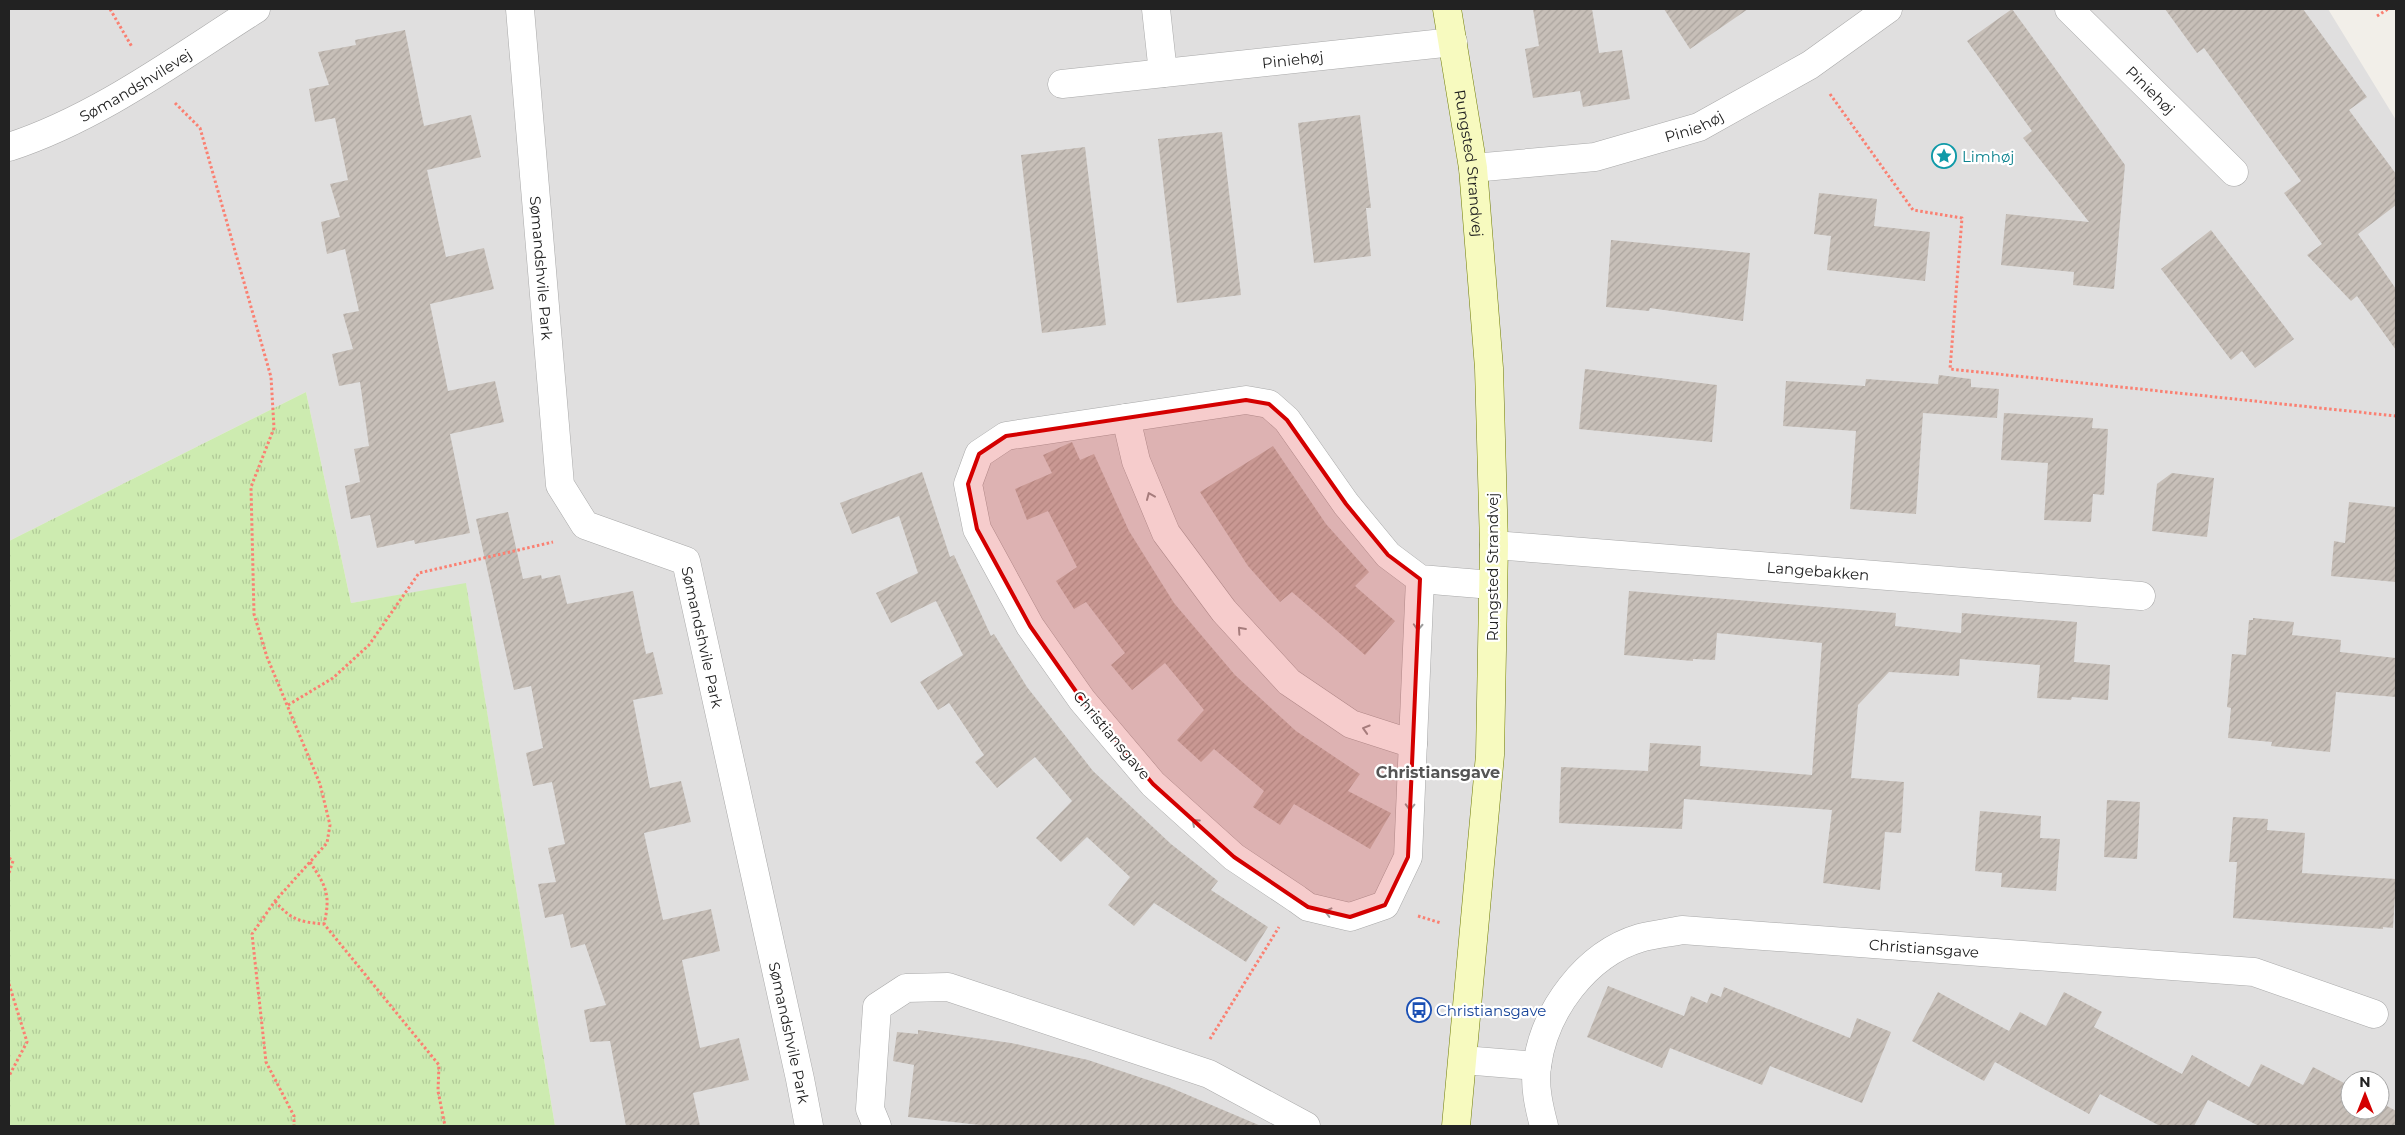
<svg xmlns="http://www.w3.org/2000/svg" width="2405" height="1135" font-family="Montserrat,sans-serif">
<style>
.residential{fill:#e0dfdf;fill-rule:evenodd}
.grass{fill:url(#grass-tufts)}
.building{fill:url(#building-hatch)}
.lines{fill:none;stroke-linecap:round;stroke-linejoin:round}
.street-casing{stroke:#a9a9a9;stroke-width:29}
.secondary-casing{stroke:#707d05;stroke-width:29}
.path{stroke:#fa8072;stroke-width:3;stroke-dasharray:2.5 2.5;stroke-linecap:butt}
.street{stroke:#fff;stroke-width:28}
.secondary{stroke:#f7fabf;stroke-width:28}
.oneway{stroke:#9c9c9c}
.marked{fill:#d40000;fill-opacity:0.2;stroke:#d40000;stroke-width:4;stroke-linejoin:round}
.labels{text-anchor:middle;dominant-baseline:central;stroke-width:4.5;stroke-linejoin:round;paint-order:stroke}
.street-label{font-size:15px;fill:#222;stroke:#fff}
.culture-label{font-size:15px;fill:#0d838f;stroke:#fff;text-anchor:start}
.transit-label{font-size:15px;fill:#164399;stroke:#fff;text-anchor:start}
.neighbourhood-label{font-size:16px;font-weight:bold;fill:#555;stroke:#fff}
</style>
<defs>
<pattern id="grass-tufts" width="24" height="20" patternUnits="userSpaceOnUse" patternTransform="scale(1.25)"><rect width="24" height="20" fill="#cdebb0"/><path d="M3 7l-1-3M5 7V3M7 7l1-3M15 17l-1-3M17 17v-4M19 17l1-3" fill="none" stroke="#b0c997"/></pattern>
<pattern id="building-hatch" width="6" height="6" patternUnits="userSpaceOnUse" patternTransform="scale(1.25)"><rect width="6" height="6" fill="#c7bfb8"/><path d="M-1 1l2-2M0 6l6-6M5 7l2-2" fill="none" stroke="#aba49e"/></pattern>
</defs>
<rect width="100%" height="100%" fill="#f2efe9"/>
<!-- residential -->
<path class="residential" d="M9,9H2328L2396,120V1126H555L466,584L351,603L306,392L9,541ZM2350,1080H2380V1110H2350Z"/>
<!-- grass -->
<path class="grass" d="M306,392L351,603L466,583L555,1126H9V541Z"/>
<!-- building -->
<g class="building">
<path d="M1533,9H1592L1599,53L1622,50L1630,99L1583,107L1580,91L1533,98L1525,49L1539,46Z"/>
<path d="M1664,9H1748L1690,49Z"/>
<path d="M2012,9L2125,165L2114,289L2073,285L2074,272L2001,265L2006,214L2089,222L2023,138L2032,131L1967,41Z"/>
<path d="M2165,9H2303L2367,97L2349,110L2396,174V205L2358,234L2396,289V350L2357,296L2351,301L2307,255L2322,244L2284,193L2301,181L2204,48L2197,53Z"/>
<path d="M405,30L424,126L471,115L481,157L427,170L446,257L484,248L494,289L430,304L448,391L495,381L504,422L450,434L470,533L415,544L414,540L377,548L370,515L351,519L345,486L360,482L354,449L369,446L360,382L339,386L332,354L353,349L343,314L359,311L345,249L327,254L321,222L340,217L330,184L348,180L335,118L315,122L309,89L329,85L318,52L356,45L355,40Z"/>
<path d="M1360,115L1371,208H1366L1371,256L1314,263L1298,123Z"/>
<path d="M1222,132L1241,295L1177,303L1158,139Z"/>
<path d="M1085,147L1106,325L1042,333L1021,155Z"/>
<path d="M1819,193L1877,199L1874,226L1930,232L1925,281L1827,270L1831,236L1814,234Z"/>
<path d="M2211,230L2294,339L2255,368L2242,351L2231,360L2161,269Z"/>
<path d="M1611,240L1750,253L1743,321L1650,308L1649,311L1606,307Z"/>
<path d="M1585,369L1717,385L1712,442L1579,429Z"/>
<path d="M1939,375L1971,379V387L1999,389L1997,418L1923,413L1916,514L1850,509L1856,431L1783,426L1786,381L1865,386L1866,379L1938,384Z"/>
<path d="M2004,413L2093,418L2092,428L2108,429L2104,495L2093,494L2091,522L2044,520L2048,463L2001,460Z"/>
<path d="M1072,442L1080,460L1094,454L1129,531L1174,603L1235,675L1296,731L1360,774L1348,791L1391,813L1370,849L1294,804L1280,825L1253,807L1264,791L1214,749L1201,762L1177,740L1204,710L1165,663L1132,690L1111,665L1125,653L1086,602L1074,609L1056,581L1077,567L1048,511L1027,520L1015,489L1052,473L1043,455Z"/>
<path d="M1273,446L1326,524L1369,572L1355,586L1395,621L1365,655L1292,592L1280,602L1248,566L1200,492Z"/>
<path d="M922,472L950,557L954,555L991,636L994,634L1027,687L1093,771L1171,844L1218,881L1211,890L1268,927L1246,962L1154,903L1134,926L1108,905L1130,877L1087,837L1061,862L1036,838L1072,801L1035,757L997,788L975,762L984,755L949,703L938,710L920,682L963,655L936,601L891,623L876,593L918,573L899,516L852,534L840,503Z"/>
<path d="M2172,473L2214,478L2207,537L2152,531L2157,484Z"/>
<path d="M2349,502L2396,507V582L2331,576L2334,541L2345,543Z"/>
<path d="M508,512L523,579L541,575L542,579L560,575L567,604L633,591L646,654L653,652L663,694L633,700L650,788L681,781L691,822L644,833L663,920L711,909L720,951L682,960L700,1048L739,1038L749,1080L693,1093L700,1126H626L610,1041L590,1042L584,1010L606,1005L585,944L571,948L563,914L545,918L538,884L556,882L548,848L565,844L552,782L533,786L526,753L543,748L531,686L514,690L476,519Z"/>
<path d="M1629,591L1896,613L1895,626L1961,633L1962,613L2077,622L2074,662L2110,665L2108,700L2072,697L2071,700L2037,698L2040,665L1960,659L1959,676L1889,672L1858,705L1851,778L1904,782L1901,833L1885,832L1880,890L1823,883L1832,810L1684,799L1682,829L1559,823L1561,767L1648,771L1650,743L1701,746L1700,766L1812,775L1822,643L1717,633L1715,660L1693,659V661L1624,655Z"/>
<path d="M2253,618L2294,622L2292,635L2341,640L2340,652L2396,658V697L2336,692L2330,752L2271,746L2272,742L2228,738L2231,708L2227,707L2232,654L2246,655L2249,620H2253Z"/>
<path d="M2107,800L2140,802L2137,859L2104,857Z"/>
<path d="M1980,811L2041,816L2040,838L2060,839L2056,891L2001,887L2002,873L1975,871Z"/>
<path d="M2233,817L2268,819L2267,830L2305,833L2302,873L2396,879L2393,928L2383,927V929L2233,918L2237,862H2229Z"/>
<path d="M1608,986L1684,1016L1691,996L1707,1003L1711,993L1721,997L1724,987L1850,1038L1857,1018L1891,1032L1862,1103L1770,1066L1762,1085L1670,1048L1662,1068L1587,1037Z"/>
<path d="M1938,992L2009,1031L2020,1012L2046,1026L2064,992L2102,1012L2094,1027L2182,1074L2192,1055L2249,1087L2261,1064L2303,1085L2313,1067L2350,1086V1110H2380V1102L2396,1111V1126H2259L2208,1100L2194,1126H2160L2100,1094L2089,1114L1995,1062L1984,1081L1912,1041Z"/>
<path d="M918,1030L1011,1043L1088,1060L1169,1087L1261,1126H989L908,1117L914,1065L893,1061L897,1032L918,1034Z"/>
</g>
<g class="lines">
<defs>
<g id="street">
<path id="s1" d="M520,9L560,485L585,525L686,561L800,1079L809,1126"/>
<path d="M1156,9L1163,73"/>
<path id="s2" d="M2069,9L2234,172"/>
<path id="s3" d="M1062,84L1453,42"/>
<path id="s4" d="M9,147C98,118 177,59 256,9"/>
<path id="s5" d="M1473,168L1595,157L1699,127L1810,65L1888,9"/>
<path d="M1126,418L1136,461L1166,533L1224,611L1289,682L1351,724L1413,744"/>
<path id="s6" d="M1494,545L2141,596"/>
<path d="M1420,579L1408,857L1385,905L1350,917L1308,907L1297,899L1234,857L1153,784L1082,700L1030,626L977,529L968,484L979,454L1006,436L1246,400L1269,404L1287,420L1346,504L1388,555L1420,579L1492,585"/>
<path d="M1463,1060L1537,1066"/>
<path d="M877,1126L870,1109L877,1007L906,988L948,987L1209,1074L1306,1126"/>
<path id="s7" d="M1544,1126C1539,1107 1534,1086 1537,1066C1544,1011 1586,954 1640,938C1654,934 1668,933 1682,930L2254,972L2374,1014"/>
</g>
<g id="secondary">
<path id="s8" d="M1447,9L1473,168L1489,368L1494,545L1490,755L1456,1126"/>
</g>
</defs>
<!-- street casing -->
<use href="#street" class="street-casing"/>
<!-- secondary casing -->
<use href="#secondary" class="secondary-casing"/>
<!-- path -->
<g class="path">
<path d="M110,9L132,47"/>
<path d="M2377,16L2388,9"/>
<path d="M1830,94L1913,210L1962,218L1950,369L2396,416"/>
<path d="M175,103L200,128L271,377L274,428L251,487L254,614L267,657L320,784L330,825L327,843L275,901L252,934L266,1062L294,1116V1126"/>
<path d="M288,705L333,678L369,645L419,573L553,542"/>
<path d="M9,858L13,861L9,873"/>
<path d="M310,862C326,886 331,895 324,924"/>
<path d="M275,901C291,920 300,922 324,924L439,1065L438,1091L445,1126"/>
<path d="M1418,916L1441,923"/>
<path d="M9,984L27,1042L9,1076"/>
<path d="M1210,1039L1279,927"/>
</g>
<!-- street -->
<use href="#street" class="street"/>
<!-- secondary -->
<use href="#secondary" class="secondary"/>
</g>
<!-- one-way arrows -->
<defs><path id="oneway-chevron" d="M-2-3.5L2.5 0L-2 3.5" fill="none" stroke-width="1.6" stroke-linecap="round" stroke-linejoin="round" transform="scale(1.25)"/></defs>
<g class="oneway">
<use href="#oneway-chevron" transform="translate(1150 496) rotate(-113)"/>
<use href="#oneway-chevron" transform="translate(1418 627) rotate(93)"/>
<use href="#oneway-chevron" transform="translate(1241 630) rotate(-132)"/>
<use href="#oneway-chevron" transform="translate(1366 729) rotate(-163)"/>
<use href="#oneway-chevron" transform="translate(1410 807) rotate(92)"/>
<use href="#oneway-chevron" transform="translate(1195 822) rotate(-138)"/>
<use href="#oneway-chevron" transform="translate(1328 912) rotate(-166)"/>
</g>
<!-- marked area -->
<path class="marked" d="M1246,400L1269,404L1287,420L1346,504L1388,555L1420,579L1408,857L1385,905L1350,917L1308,907L1234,857L1153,784L1082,700L1030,626L977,529L968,484L979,454L1006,436Z"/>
<!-- icons -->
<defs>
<symbol id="sight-ring" viewBox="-11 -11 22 22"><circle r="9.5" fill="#fff" stroke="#0f9aa8" stroke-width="1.5"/><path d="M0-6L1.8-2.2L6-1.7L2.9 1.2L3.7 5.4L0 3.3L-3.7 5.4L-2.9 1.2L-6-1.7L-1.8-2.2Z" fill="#0f9aa8"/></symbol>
<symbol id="bus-ring" viewBox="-11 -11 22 22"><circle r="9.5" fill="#fff" stroke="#1a4fb4" stroke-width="1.5"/><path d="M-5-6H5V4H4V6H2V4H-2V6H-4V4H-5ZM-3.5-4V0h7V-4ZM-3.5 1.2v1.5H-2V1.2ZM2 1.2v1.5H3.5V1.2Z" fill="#1a4fb4"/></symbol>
</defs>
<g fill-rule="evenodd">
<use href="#sight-ring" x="1930" y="142" width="28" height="28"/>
<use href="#bus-ring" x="1405" y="996" width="28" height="28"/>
</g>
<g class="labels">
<!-- street labels -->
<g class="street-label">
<text stroke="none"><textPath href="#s3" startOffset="232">Piniehøj</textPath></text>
<text stroke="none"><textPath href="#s4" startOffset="141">Sømandshvilevej</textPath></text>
<text stroke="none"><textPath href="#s2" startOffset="115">Piniehøj</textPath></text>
<text stroke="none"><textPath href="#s5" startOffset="226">Piniehøj</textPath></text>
<text stroke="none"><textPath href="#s8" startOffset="156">Rungsted Strandvej</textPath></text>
<text stroke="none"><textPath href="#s1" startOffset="260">Sømandshvile Park</textPath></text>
<text transform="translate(1492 567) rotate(-90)">Rungsted Strandvej</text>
<text stroke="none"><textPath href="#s6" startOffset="325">Langebakken</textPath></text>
<text stroke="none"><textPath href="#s1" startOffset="710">Sømandshvile Park</textPath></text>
<text transform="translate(1112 735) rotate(50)">Christiansgave</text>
<text stroke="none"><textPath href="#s7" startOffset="519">Christiansgave</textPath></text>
<text stroke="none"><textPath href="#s1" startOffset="1115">Sømandshvile Park</textPath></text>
</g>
<!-- culture labels -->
<g class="culture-label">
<text x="1962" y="156">Limhøj</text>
</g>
<!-- transit labels -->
<g class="transit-label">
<text x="1436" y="1010">Christiansgave</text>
</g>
<!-- neighbourhood labels -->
<g class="neighbourhood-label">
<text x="1438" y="772">Christiansgave</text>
</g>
</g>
<!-- border -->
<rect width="2405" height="1135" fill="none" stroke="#222222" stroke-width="20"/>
<!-- north arrow -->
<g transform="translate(2365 1095)"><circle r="24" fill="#ffffff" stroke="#a7a7a7"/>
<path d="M0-4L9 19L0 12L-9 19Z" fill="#d40000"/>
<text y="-8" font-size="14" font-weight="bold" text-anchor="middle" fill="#222222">N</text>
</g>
</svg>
